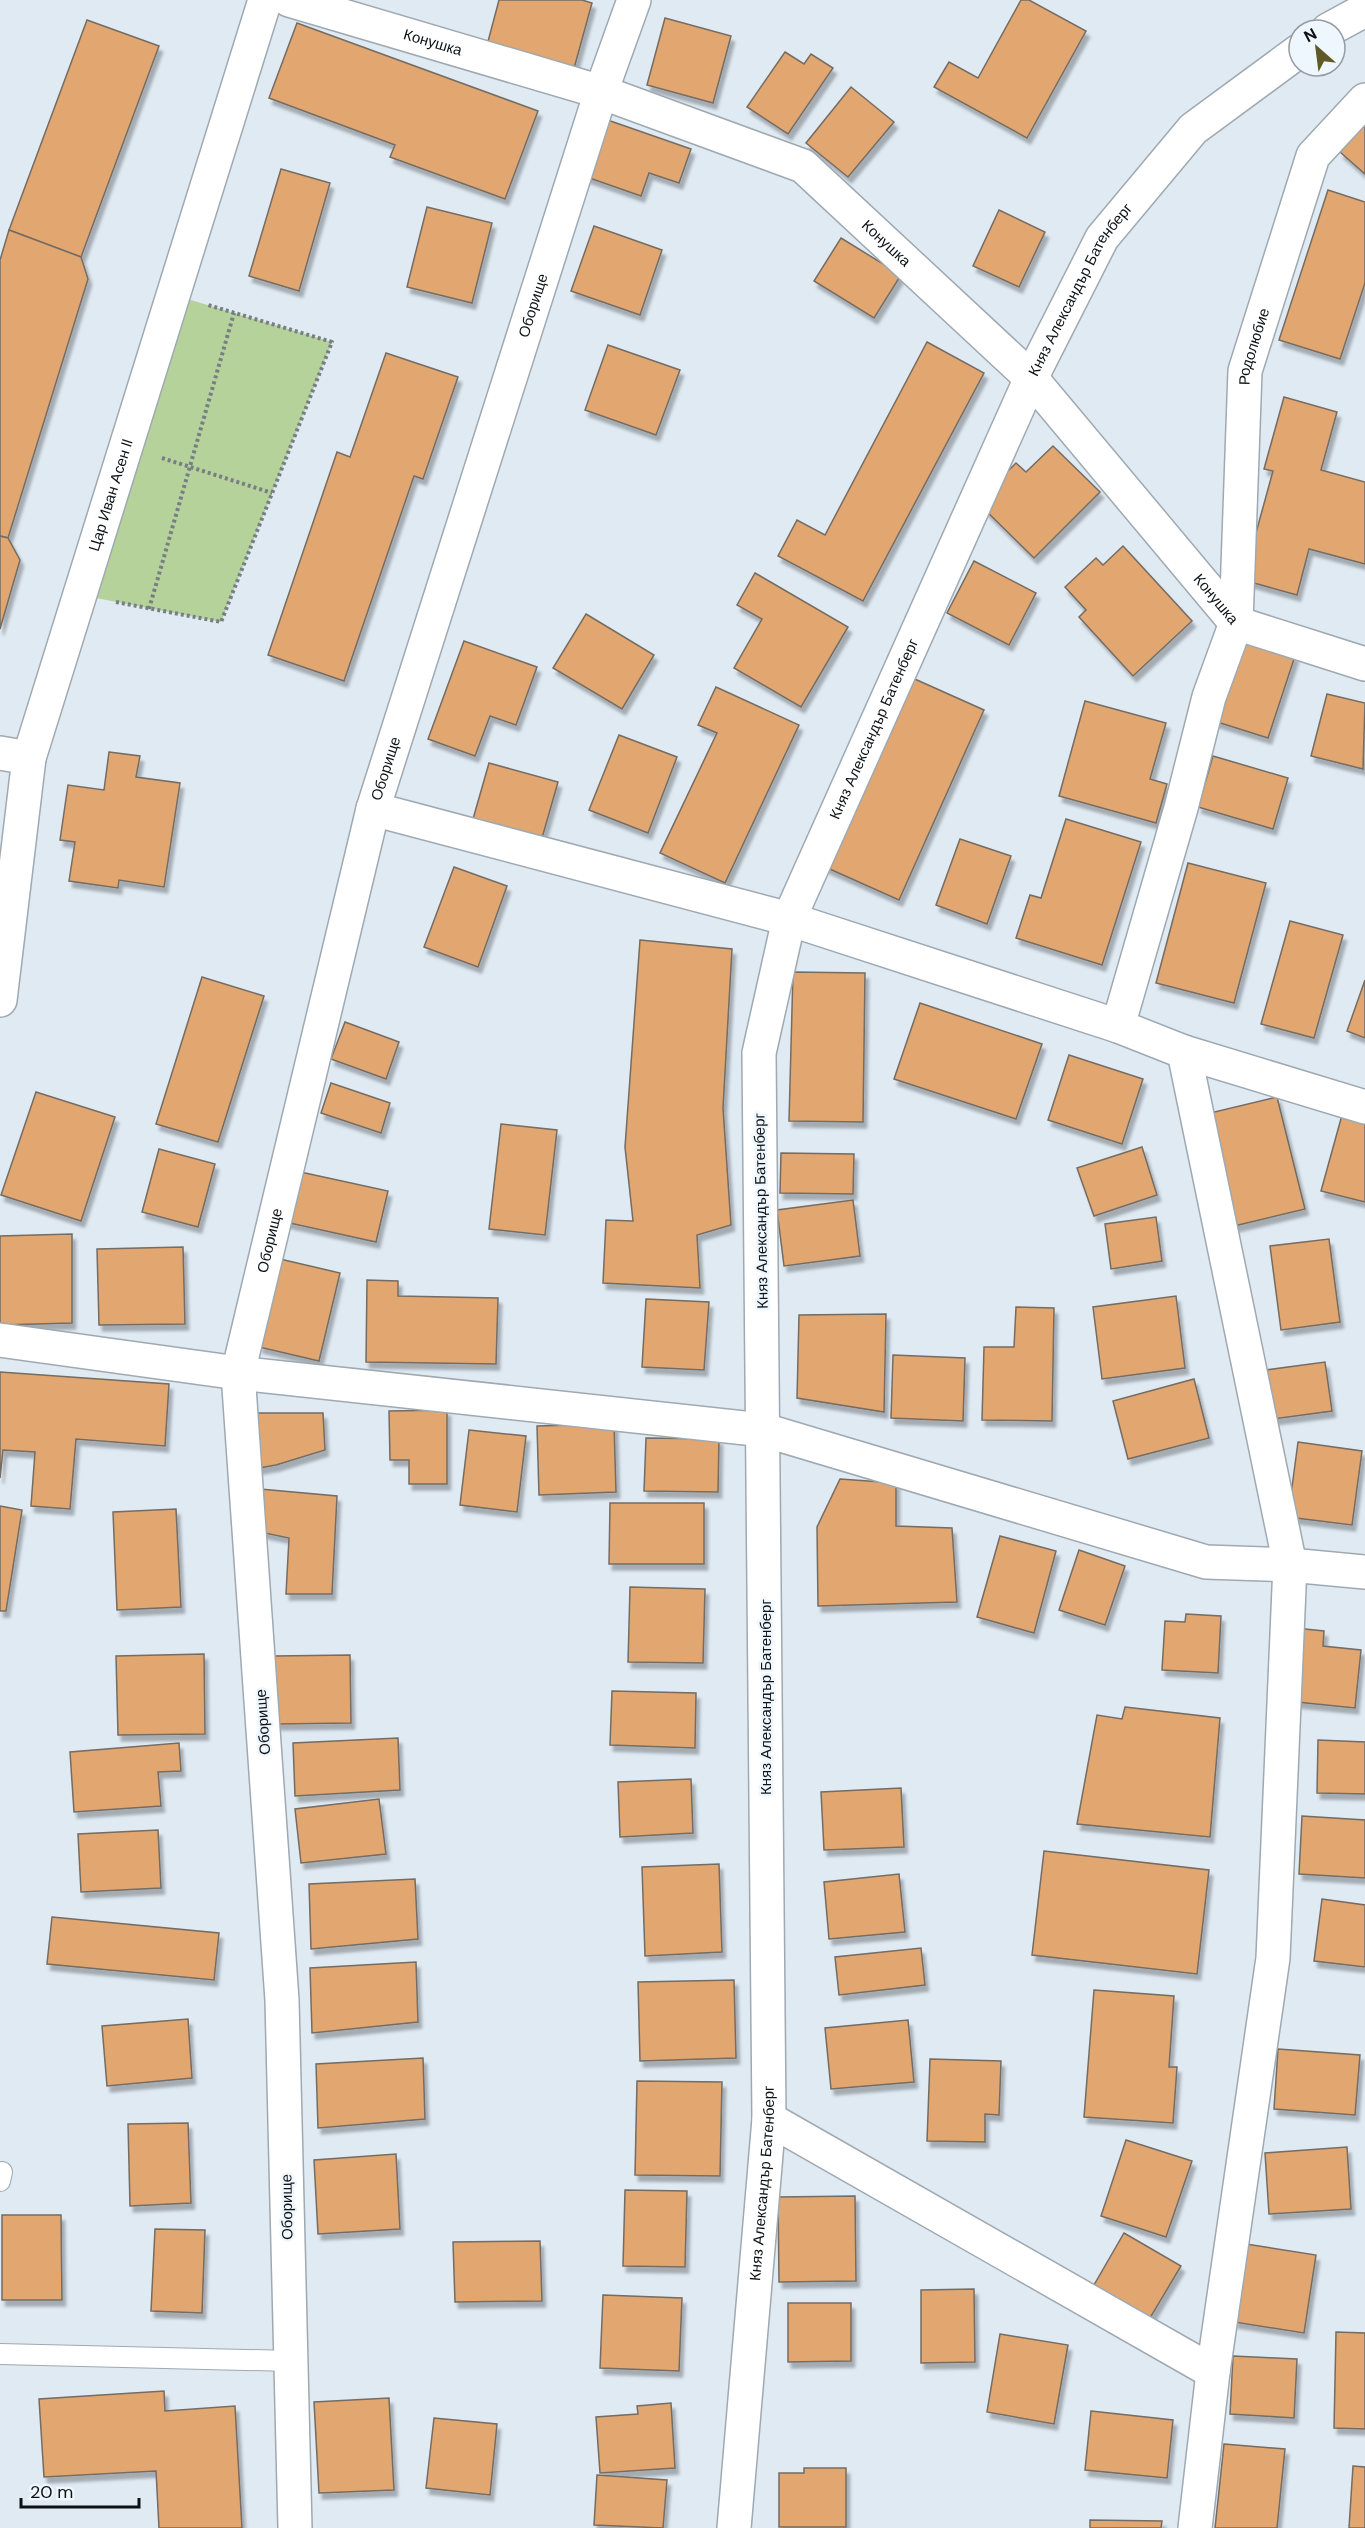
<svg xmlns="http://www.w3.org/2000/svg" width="1365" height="2528" font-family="'DM Sans',sans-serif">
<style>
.green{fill:#b6d29b}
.building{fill:#e2a66f;stroke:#746c64;stroke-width:1.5;filter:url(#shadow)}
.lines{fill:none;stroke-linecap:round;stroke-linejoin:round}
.service-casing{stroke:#9fa9b1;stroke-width:22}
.minor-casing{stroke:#9fa9b1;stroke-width:36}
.tertiary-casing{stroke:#9fa9b1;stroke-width:36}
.path{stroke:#777e84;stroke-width:4;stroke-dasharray:3 3;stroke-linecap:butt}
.service{stroke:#fff;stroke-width:20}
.minor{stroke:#fff;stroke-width:33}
.tertiary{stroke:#fff;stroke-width:33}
.labels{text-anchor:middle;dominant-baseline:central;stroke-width:5;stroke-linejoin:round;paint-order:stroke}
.street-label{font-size:15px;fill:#0f1215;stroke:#eff7fe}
</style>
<defs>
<filter id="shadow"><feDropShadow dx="3.5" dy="6" stdDeviation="1.5" flood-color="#0004"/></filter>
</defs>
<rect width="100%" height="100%" fill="#e0eaf3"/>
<!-- green -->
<path class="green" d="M174,295L332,342L221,622L80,595Z"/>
<!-- building -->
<g class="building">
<path d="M499,0H582L592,3L573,72L486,49Z"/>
<path d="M1021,0H1029L1086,31L1027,138L934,87L949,62L978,78Z"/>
<path d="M665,18L731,36L713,103L647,85Z"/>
<path d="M87,20L159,46L81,257L9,230Z"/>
<path d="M297,23L538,111L505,199L390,157L395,145L269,98Z"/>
<path d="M785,52L804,64L811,54L833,68L788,134L747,107Z"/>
<path d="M851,87L894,122L848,177L806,143Z"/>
<path d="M599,117L691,149L679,183L649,173L641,196L578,174Z"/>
<path d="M1365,124V174L1340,152Z"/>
<path d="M281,169L330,183L299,291L249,276Z"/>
<path d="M1328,190L1365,202V283L1340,359L1279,340Z"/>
<path d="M427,207L492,223L472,303L407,287Z"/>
<path d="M999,210L1045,232L1019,287L973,266Z"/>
<path d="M594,226L662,250L640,315L571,291Z"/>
<path d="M9,230L81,257L88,279L8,538L0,536V260Z"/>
<path d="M841,238L901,275L874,318L814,281Z"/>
<path d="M927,342L984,373L863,601L778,556L797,520L825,535Z"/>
<path d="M608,345L680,370L656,435L585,410Z"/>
<path d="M386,353L458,377L423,479L414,476L344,681L268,655L337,452L350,457Z"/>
<path d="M1284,397L1337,412L1321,470L1365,482V564L1309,549L1297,595L1243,580L1273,471L1264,469Z"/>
<path d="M1053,446L1100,492L1034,558L977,502L1016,463L1026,472Z"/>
<path d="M0,536L8,538L20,560L0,629Z"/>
<path d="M1123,546L1192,621L1133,676L1079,617L1086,610L1065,587L1096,558L1103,565Z"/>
<path d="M974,561L1036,593L1009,645L947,613Z"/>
<path d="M755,573L848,627L801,707L734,668L762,619L737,605Z"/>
<path d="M586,614L654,655L622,709L553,668Z"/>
<path d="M1242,638L1295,656L1268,738L1214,721Z"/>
<path d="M464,641L537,667L516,725L490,716L475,756L428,739Z"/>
<path d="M908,676L984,710L899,900L823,866Z"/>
<path d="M716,687L799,725L725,883L660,853L717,733L698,725Z"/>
<path d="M1327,694L1365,703L1363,769L1311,756Z"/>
<path d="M1085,701L1166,723L1150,779L1167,784L1156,823L1059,796Z"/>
<path d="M619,735L677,757L648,833L589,810Z"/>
<path d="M109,752L140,756L136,777L180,783L164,887L119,880L118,888L69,881L75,842L60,840L68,785L104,790Z"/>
<path d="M1213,756L1288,778L1273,829L1198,807Z"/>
<path d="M489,763L558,782L542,838L473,819Z"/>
<path d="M1066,819L1141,842L1102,965L1016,938L1030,895L1041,898Z"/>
<path d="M960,839L1011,856L987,924L936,905Z"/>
<path d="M1188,863L1266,883L1234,1003L1156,983Z"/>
<path d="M454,867L507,886L478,967L424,947Z"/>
<path d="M1290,921L1343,935L1314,1038L1261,1024Z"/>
<path d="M640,940L732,949L723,1108L731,1225L697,1235L700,1288L603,1283L606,1220L633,1221L625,1147Z"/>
<path d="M793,972L865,973L863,1122L789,1121Z"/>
<path d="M202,977L264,996L218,1142L156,1124Z"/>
<path d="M1365,980V1038L1347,1031Z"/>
<path d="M920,1003L1042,1044L1016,1119L894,1079Z"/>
<path d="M345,1022L399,1042L386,1079L331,1059Z"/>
<path d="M1069,1055L1143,1079L1122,1144L1048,1120Z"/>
<path d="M331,1083L390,1103L381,1133L321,1113Z"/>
<path d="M36,1092L115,1117L81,1221L1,1195Z"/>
<path d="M1277,1097L1305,1209L1234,1226L1206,1114Z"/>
<path d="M1342,1115L1365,1121V1202L1321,1191Z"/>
<path d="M501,1124L557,1130L545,1235L489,1229Z"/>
<path d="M1142,1147L1157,1195L1094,1216L1077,1168Z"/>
<path d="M159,1149L215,1164L198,1227L142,1212Z"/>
<path d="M781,1153L854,1154L853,1194L780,1193Z"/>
<path d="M296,1171L388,1191L376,1242L285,1222Z"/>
<path d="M853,1200L860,1256L784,1266L777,1210Z"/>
<path d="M1156,1217L1162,1261L1111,1269L1105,1224Z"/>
<path d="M72,1234V1323L0,1325V1236Z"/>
<path d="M1329,1239L1340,1322L1281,1330L1270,1246Z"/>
<path d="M183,1247L185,1324L99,1325L97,1249Z"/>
<path d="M280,1259L340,1273L319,1361L259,1347Z"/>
<path d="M367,1280L398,1281V1296L498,1298L496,1364L366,1362Z"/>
<path d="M1176,1296L1185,1368L1102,1379L1093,1307Z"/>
<path d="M646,1299L709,1302L704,1370L642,1367Z"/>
<path d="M1016,1307L1054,1308L1052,1421L982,1420L984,1347H1014Z"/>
<path d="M886,1314L884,1412L797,1398L799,1315Z"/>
<path d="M893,1355L965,1358L963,1421L891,1418Z"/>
<path d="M1325,1362L1332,1411L1273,1419L1266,1370Z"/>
<path d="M0,1372L169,1384L165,1446L76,1439L70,1509L31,1506L35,1452L3,1450L0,1478Z"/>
<path d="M1194,1379L1209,1438L1128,1459L1113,1401Z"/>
<path d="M447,1410V1484H409V1460H390L389,1411Z"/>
<path d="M245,1413H323L325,1450L276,1465L248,1470Z"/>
<path d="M614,1424L616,1492L539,1495L537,1426Z"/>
<path d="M469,1430L526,1436L517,1512L460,1505Z"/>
<path d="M646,1438L719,1439L718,1492L644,1491Z"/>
<path d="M1298,1442L1362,1451L1352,1525L1288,1517Z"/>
<path d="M840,1479L896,1483V1526L952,1528L957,1602L818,1606L817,1527Z"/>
<path d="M260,1489L337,1496L332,1594H286L289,1538L260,1532Z"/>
<path d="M610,1503H704V1564H609Z"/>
<path d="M0,1506L22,1510L6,1611H0Z"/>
<path d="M176,1509L181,1607L117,1610L113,1512Z"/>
<path d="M1000,1536L1056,1551L1034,1633L977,1617Z"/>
<path d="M1079,1550L1125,1566L1105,1625L1059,1610Z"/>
<path d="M630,1587L705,1589L703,1663L628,1662Z"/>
<path d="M1186,1614L1221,1616L1218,1673L1162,1670L1165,1621L1185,1622Z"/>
<path d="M1295,1628L1324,1631L1323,1646L1361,1650L1355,1708L1287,1701Z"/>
<path d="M204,1654L205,1734L118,1735L116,1656Z"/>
<path d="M350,1655L351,1723L276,1724L275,1656Z"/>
<path d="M612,1691L696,1693L695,1748L610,1745Z"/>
<path d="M1125,1707L1220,1718L1210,1837L1077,1824L1097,1715L1122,1719Z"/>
<path d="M398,1738L400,1790L295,1796L293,1743Z"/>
<path d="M1318,1740L1365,1742V1794L1317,1793Z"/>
<path d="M179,1743L181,1771L158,1772L161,1806L74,1812L70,1752Z"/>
<path d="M691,1779L693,1833L620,1837L618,1782Z"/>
<path d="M901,1788L904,1847L824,1850L821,1792Z"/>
<path d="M379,1799L386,1854L301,1863L295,1809Z"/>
<path d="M1302,1816L1365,1820V1878L1299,1874Z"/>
<path d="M158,1830L161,1888L81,1892L78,1834Z"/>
<path d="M1044,1851L1209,1870L1197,1974L1032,1955Z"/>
<path d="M719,1864L722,1952L645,1956L642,1867Z"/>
<path d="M899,1874L905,1932L829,1939L824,1882Z"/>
<path d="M415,1879L418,1939L311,1949L309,1884Z"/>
<path d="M1322,1899L1365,1905V1967L1314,1961Z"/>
<path d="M52,1917L219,1933L214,1980L47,1964Z"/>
<path d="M921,1948L925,1985L839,1995L835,1957Z"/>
<path d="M416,1962L418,2022L312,2033L310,1968Z"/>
<path d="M734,1980L736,2058L640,2061L638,1982Z"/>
<path d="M1094,1990L1174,1996L1169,2067H1177L1173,2123L1084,2117Z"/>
<path d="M188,2019L192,2078L107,2086L102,2026Z"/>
<path d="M908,2020L914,2082L831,2089L825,2028Z"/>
<path d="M1278,2049L1360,2055L1355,2115L1274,2109Z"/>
<path d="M423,2058L425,2119L318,2128L316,2064Z"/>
<path d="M930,2059L1001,2061L999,2115L985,2114V2142L927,2141Z"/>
<path d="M637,2081L722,2082L720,2176L635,2175Z"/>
<path d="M188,2123L191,2203L130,2206L128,2124Z"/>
<path d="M1126,2140L1192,2161L1166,2237L1101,2216Z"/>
<path d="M1347,2147L1351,2209L1269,2214L1265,2153Z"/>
<path d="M396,2154L400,2229L318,2234L314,2160Z"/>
<path d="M625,2190L687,2191L685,2267L623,2266Z"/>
<path d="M855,2196L856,2281L779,2282L778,2197Z"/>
<path d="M2,2215H61L62,2300H2Z"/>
<path d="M155,2229L205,2230L202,2313L151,2311Z"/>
<path d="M1124,2233L1181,2266L1150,2318L1094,2285Z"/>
<path d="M540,2241L542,2301L455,2302L453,2242Z"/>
<path d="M1246,2244L1316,2255L1304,2333L1234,2322Z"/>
<path d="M974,2289L975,2362L921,2363V2290Z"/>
<path d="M603,2295L682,2298L679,2371L600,2368Z"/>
<path d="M788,2303H851V2361L788,2362Z"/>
<path d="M1336,2332L1365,2333V2429L1334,2428Z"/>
<path d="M1000,2334L1068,2345L1054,2424L987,2412Z"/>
<path d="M1233,2356L1297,2359L1294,2418L1230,2414Z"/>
<path d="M164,2391L165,2411L235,2406L242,2528H159L156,2471L44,2477L39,2399Z"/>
<path d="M389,2398L394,2490L319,2493L314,2402Z"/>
<path d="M671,2403L675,2468L600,2473L596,2417L638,2414L637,2406Z"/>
<path d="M1091,2411L1173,2420L1167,2478L1085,2470Z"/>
<path d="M434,2418L497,2424L490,2495L426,2488Z"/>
<path d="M1224,2444L1285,2449L1277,2528H1215Z"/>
<path d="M1353,2466L1365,2467V2528H1349Z"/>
<path d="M804,2468H846V2527H779V2473H804Z"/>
<path d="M597,2475L667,2480L663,2528L594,2525Z"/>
<path d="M1090,2520L1162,2521L1161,2528H1090Z"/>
</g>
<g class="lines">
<defs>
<g id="service">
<path d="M0,2181L2,2172"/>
<path d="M0,2354L291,2361"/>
</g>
<g id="minor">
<path id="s1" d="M289,0L601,92L803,166L1031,378L1236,623L1365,664"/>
<path d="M1328,30L1365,10"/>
<path d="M0,753L29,758"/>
<path d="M373,809L789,919L1118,1026L1184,1052L1365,1107"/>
<path id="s2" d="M1118,1026L1181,808L1209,697L1236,623L1245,371L1313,156L1365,100"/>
<path d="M1184,1052L1290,1565L1273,1958L1213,2372L1195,2528"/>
<path d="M0,1340L238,1373L764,1430L1206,1562L1290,1565L1365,1572"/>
<path d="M769,2119L1213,2372"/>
<path id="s3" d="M295,2528L282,2000L238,1373L373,809L601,92L634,0"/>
<path id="s4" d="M734,2528L769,2119L759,1053L789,919L1031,378L1102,238L1193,129L1299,51"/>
</g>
<g id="tertiary">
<path id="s5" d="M0,1000L29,758L265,0"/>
</g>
</defs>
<!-- service casing -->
<use href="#service" class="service-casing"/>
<!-- minor casing -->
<use href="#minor" class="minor-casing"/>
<!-- tertiary casing -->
<use href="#tertiary" class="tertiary-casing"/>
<!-- path -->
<g class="path">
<path d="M162,458L272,493"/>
<path d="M116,602L221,622L332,342L208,305"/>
<path d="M149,609L234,313"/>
</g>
<!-- service -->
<use href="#service" class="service"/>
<!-- minor -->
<use href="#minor" class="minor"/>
<!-- tertiary -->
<use href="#tertiary" class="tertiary"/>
</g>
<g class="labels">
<!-- street labels -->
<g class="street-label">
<text stroke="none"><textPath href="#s1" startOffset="150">Конушка</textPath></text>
<text stroke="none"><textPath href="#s1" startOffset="654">Конушка</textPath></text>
<text stroke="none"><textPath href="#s4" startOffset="2308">Княз Александър Батенберг</textPath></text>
<text stroke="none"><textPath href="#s3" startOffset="2265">Оборище</textPath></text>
<text stroke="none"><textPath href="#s2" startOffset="698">Родолюбие</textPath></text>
<text stroke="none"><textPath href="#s5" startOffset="519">Цар Иван Асен II</textPath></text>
<text stroke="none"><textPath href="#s1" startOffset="1140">Конушка</textPath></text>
<text stroke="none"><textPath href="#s4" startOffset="1822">Княз Александър Батенберг</textPath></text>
<text stroke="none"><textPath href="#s3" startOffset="1779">Оборище</textPath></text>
<text transform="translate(761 1211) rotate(-91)">Княз Александър Батенберг</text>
<text stroke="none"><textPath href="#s3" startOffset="1293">Оборище</textPath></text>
<text transform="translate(766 1697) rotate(-90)">Княз Александър Батенберг</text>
<text transform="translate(263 1722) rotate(-94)">Оборище</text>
<text stroke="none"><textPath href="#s4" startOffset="346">Княз Александър Батенберг</textPath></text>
<text transform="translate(287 2207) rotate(-91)">Оборище</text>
</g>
</g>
<!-- north arrow -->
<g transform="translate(1317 48) rotate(332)"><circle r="28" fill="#eff7fe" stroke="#959ba1" stroke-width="1.5"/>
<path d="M0-4.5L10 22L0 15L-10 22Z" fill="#5e5925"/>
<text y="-9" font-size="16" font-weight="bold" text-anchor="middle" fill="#0f1215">N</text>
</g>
<!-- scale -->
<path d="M21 2498v9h118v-9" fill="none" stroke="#0f1215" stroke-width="3"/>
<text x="30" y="2498" font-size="18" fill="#0f1215" stroke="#eff7fe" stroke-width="4.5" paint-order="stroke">20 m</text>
</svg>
